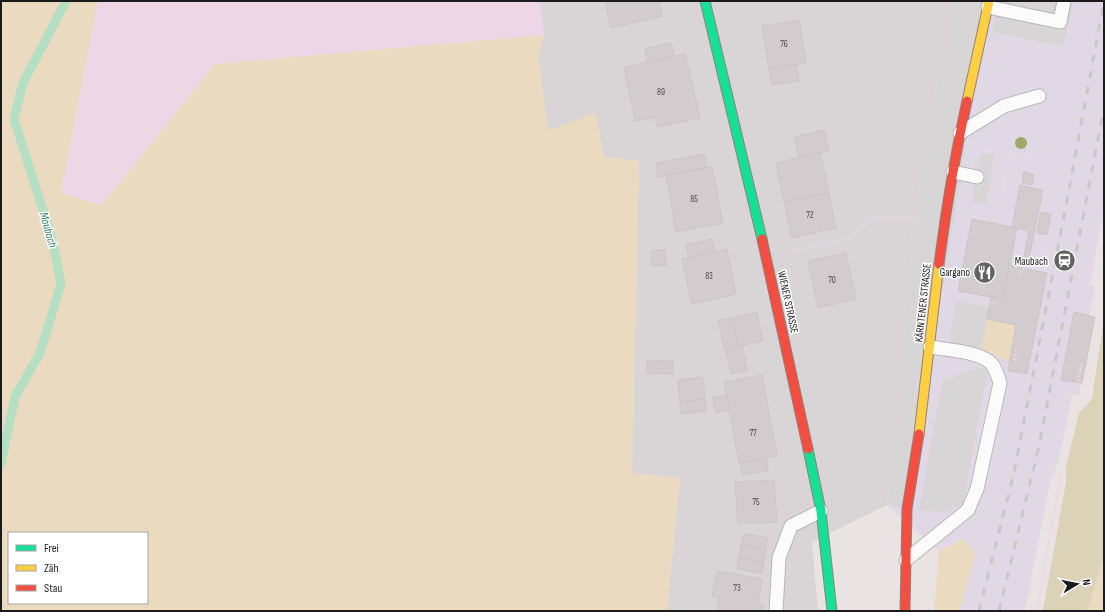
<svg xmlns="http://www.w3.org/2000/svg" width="1105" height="612" font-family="'Sofia Sans Condensed',sans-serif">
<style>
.residential{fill:#d9d5d6}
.commercial{fill:#edd7e7}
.industrial{fill:#e0d9e5}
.grass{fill:#eadac0;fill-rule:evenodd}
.forest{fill:#dbd2b7}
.parking{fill:#d8d5d6}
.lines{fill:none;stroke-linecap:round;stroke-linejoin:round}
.stream{stroke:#b5dfc3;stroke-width:9}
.building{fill:#d3ccce;stroke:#cdc4c7}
.lane-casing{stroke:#bab6b7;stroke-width:15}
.fast-casing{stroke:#94817c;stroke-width:11}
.slow-casing{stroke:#94817c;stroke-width:11}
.jam-casing{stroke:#94817c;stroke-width:11}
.path{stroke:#ead6e5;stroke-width:2.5;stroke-dasharray:2 2;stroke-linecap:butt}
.lane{stroke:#fcfbfb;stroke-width:13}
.fast{stroke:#16e098;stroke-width:9}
.slow{stroke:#ffcf43;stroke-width:9}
.jam{stroke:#f24e42;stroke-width:9}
.rail{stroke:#c9c8c8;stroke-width:3;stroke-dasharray:8 8;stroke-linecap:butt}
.tree{fill:#9ea96b}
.labels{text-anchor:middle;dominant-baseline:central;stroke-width:3;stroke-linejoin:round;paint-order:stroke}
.number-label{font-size:9px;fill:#4b494a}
.poi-label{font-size:11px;fill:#1b1b1b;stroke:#fff;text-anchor:end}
.street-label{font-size:11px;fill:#1b1b1b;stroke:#fff}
.water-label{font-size:12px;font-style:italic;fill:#357e64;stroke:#fff}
</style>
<rect width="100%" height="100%" fill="#eae3e4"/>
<!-- residential -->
<path class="residential" d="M539,1H957L933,100L911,242L899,413L887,505L812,542L818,611H667L680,478L632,473L639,161L604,157L548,130L538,56L544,35Z"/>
<!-- commercial -->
<path class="commercial" d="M98,1H539L544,35L215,64L102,205L61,193Z"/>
<!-- industrial -->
<path class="industrial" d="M957,1H1104V208L1090,285L1095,286L1089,315L1095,317L1079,395H1072L1058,464L1051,478L1025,611H959L976,553L962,539L939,551L887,505L899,413L911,242L933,100Z"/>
<!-- grass -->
<g class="grass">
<path d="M1,1H98L61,193L102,205L215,64L544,35L538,56L548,130L596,113L604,157L639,161L632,473L680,478L667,611H1ZM9,533H147V603H9Z"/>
<path d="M987,319L1016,325L1009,362L981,348Z"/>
<path d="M963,539L976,553L959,611H934L939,551Z"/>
<path d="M1104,556V611H1087Z"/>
</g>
<!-- forest -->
<path class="forest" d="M1104,319V556L1087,611H1043L1066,482V467L1079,413L1092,399Z"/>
<!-- parking -->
<g class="parking">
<path d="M957,1H989L907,509L887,505L899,413L911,242L933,100Z"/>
<path d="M999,1H1074L1063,46L992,32Z"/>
<path d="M980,153L994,155L986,204L972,202Z"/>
<path d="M956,301L989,307L981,348L949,342Z"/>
<path d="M988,368L963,504L943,513L919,510L942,382L968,370Z"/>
</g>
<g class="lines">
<!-- stream -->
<path class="stream" d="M1,463L15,397L40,353L61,284L53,242L14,119L23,83L66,1"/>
</g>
<!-- building -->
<g class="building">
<path d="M605,1H659L662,16L611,28Z"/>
<path d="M799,20L806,63L769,69L762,26Z"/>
<path d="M671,43L674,56L647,62L645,49Z"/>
<path d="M685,54L700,118L657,127L655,117L635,121L624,67Z"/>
<path d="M796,64L799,81L772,85L769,69Z"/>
<path d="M824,130L829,151L799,158L794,137Z"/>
<path d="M820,153L829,193L784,202L776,163Z"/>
<path d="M704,154L707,167L658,177L656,163Z"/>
<path d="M712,167L723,223L676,232L666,175Z"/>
<path d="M1024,172L1034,175L1032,185L1022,183Z"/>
<path d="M1020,185L1043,190L1029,258L1024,256L1029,231L1012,227Z"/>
<path d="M829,193L836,228L792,238L784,202Z"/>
<path d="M1041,212L1051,214L1047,235L1037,233Z"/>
<path d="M972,219L1017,228L1003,299L958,291Z"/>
<path d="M712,239L715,252L689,258L686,245Z"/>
<path d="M727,249L736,294L692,304L682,259Z"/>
<path d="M665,250L666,265L652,266L651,251Z"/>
<path d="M846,253L856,299L818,308L808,261Z"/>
<path d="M1009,265L1047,273L1027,374L1008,371L1016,325L987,319L991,297L1003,299Z"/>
<path d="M757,312L763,341L738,346L732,318Z"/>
<path d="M1074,312L1095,317L1082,383L1061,380Z"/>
<path d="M732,318L738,346L724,349L718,320Z"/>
<path d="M742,345L747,370L731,374L725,348Z"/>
<path d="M647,360L673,361V374L647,373Z"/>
<path d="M762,375L777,456L739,463L724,382Z"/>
<path d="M703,377L705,399L680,402L678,380Z"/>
<path d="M726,395L730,410L716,413L712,397Z"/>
<path d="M705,399L706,411L681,414L680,402Z"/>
<path d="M766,458L768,471L743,475L740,463Z"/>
<path d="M774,480L777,522L738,524L735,482Z"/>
<path d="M744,534L768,538L766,549L741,545Z"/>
<path d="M741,545L766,549L764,562L739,558Z"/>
<path d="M739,558L764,562L762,573L737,569Z"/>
<path d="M717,571L762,579L758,605L763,606L762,611H717L719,598L712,596Z"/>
</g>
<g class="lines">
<defs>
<g id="lane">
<path d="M988,7L1060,22L1064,1"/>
<path d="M960,133L1004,106L1039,96"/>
<path d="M953,172L977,177"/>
<path d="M906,560L968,510L977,489L1000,383C998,376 996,369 991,363C978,351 947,350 930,347"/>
<path d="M776,611L779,558L791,526L821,511"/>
</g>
<g id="fast">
<path d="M705,1L762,239"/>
<path d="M808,449L821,511L832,611"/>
</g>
<g id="slow">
<path d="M967,101L989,1"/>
<path d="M919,434L939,264"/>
</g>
<g id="jam">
<path d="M762,239L808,449"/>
<path d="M939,264C946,209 955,155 967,101"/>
<path d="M905,611L907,509L919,434"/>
</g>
</defs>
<!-- lane casing -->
<use href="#lane" class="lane-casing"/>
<!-- fast casing -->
<use href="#fast" class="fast-casing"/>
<!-- slow casing -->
<use href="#slow" class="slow-casing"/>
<!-- jam casing -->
<use href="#jam" class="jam-casing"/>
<!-- path -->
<g class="path">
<path d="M1060,97L1079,100"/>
<path d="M984,149L1066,162"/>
<path d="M1000,210L1009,153"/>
<path d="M1103,212H1104"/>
<path d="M790,252L850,238L869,219L892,217L919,219"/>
<path d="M1084,265L1095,266L1104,273"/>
<path d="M1020,273L1032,262L1048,264"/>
<path d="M960,297L997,304"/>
<path d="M1014,360L1016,351"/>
<path d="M1076,389L1082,362"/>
<path d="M1037,611L1060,478L1054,471L1044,468"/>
</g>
<!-- lane -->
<use href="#lane" class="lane"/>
<!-- fast -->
<use href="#fast" class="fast"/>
<!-- slow -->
<use href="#slow" class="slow"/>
<!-- jam -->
<use href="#jam" class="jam"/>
<!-- rail -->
<g class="rail">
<path d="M979,611L1013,477L1066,206L1104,1"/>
<path d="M999,611L1039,446L1104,108"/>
</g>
</g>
<!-- trees -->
<circle class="tree" cx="1021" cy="143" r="6"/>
<!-- icons -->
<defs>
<symbol id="station-disc" viewBox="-11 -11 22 22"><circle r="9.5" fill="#636161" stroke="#fff"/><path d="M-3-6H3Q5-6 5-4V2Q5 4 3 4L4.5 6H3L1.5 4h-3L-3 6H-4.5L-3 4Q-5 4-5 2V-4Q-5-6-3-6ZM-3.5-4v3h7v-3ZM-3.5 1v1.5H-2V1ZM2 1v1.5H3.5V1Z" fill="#fff"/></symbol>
<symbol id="restaurant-disc" viewBox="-11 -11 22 22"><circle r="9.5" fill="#636161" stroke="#fff"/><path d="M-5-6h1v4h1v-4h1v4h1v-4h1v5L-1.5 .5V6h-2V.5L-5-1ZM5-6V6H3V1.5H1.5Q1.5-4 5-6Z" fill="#fff"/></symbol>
</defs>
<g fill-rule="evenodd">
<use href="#station-disc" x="1052" y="248" width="25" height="25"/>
<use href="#restaurant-disc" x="972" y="260" width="25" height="25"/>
</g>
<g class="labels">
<!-- number labels -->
<g class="number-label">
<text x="784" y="44">76</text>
<text x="661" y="92">89</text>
<text x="694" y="199">85</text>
<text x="810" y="215">72</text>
<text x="709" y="276">83</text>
<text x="832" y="280">70</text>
<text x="753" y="433">77</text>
<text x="756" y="502">75</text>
<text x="737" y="588">73</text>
</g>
<!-- poi labels -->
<g class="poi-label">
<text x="1048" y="261">Maubach</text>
<text x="970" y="272">Gargano</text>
</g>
<!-- street labels -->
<g class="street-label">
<text transform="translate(788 302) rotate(78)">WIENER STRASSE</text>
<text transform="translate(923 303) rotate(-84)">KÄRNTENER STRASSE</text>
</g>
<!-- water labels -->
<g class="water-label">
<text transform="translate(48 230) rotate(74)">Maubach</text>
</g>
</g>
<!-- border -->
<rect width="1105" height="612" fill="none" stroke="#1b1b1b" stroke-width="4"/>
<!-- legend -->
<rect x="8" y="532" width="140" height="72" fill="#ffffff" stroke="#a4a4a4"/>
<rect x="16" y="545" width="20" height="6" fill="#16e098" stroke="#a4a4a4"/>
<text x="44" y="552" font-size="12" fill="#1b1b1b">Frei</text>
<rect x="16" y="565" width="20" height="6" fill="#ffcf43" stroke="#a4a4a4"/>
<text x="44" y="572" font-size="12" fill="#1b1b1b">Zäh</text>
<rect x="16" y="585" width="20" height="6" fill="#f24e42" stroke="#a4a4a4"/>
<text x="44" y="592" font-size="12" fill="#1b1b1b">Stau</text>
<!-- north arrow -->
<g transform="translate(1077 584) rotate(80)" stroke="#ffffff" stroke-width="3" paint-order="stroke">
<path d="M0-3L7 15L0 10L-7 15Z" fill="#1b1b1b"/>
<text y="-6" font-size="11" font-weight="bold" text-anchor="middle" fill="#1b1b1b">N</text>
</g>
</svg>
